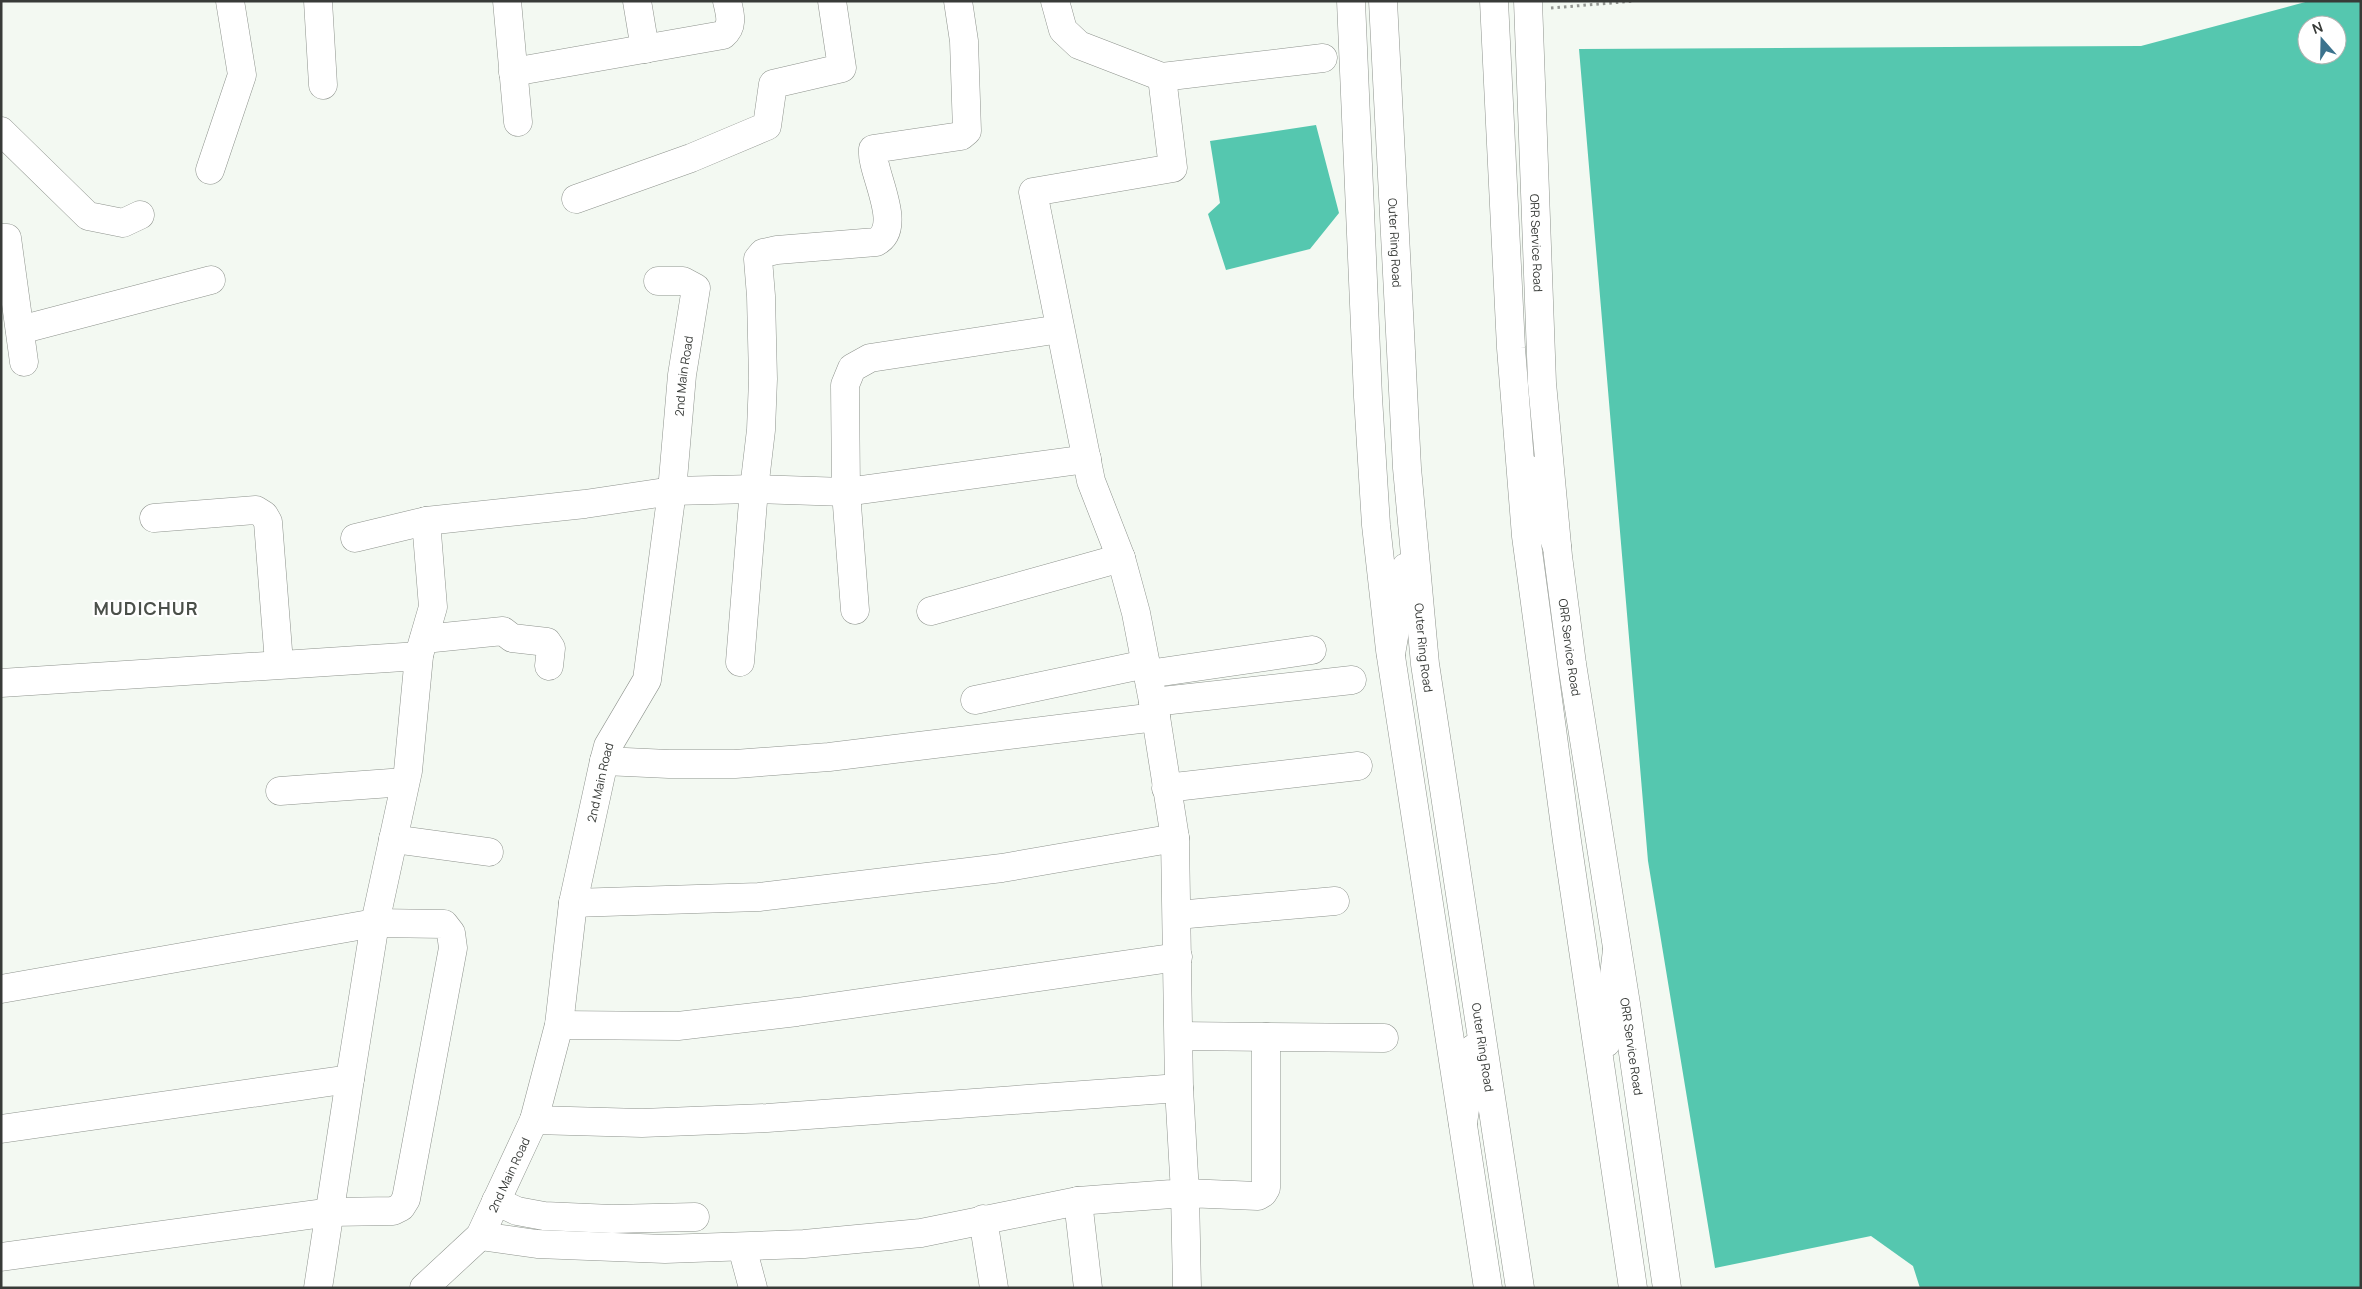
<svg xmlns="http://www.w3.org/2000/svg" width="2362" height="1289" font-family="Manrope,sans-serif">
<style>
.water{fill:#55c7af;fill-rule:evenodd}
.lines{fill:none;stroke-linecap:round;stroke-linejoin:round}
.minor-casing{stroke:#8e938d;stroke-width:29}
.major-casing{stroke:#8e938d;stroke-width:29}
.highway-casing{stroke:#8e938d;stroke-width:29}
.path{stroke:#939792;stroke-width:3;stroke-dasharray:2.5 4;stroke-linecap:butt}
.minor{stroke:#fff;stroke-width:28}
.major{stroke:#fff;stroke-width:28}
.highway{stroke:#fff;stroke-width:28}
.labels{text-anchor:middle;dominant-baseline:central;stroke-width:4.5;stroke-linejoin:round;paint-order:stroke}
.street-label{font-size:12px;fill:#383b38;stroke:#fff}
.district-label{font-size:18px;font-weight:bold;letter-spacing:1px;fill:#4b504a;stroke:#fff}
</style>
<rect width="100%" height="100%" fill="#f3f9f2"/>
<!-- water -->
<g class="water">
<path d="M2309,1H2361V1288H1920L1913,1266L1871,1236L1715,1268L1648,861L1579,49L2141,46ZM2307,25H2337V55H2307Z"/>
<path d="M1316,125L1339,213L1310,249L1226,270L1208,214L1220,203L1210,141Z"/>
</g>
<g class="lines">
<defs>
<g id="minor">
<path d="M318,1L323,85"/>
<path d="M507,1L518,122"/>
<path d="M637,1L645,49"/>
<path d="M1055,1L1063,30L1079,45L1162,77L1323,58"/>
<path d="M513,72L723,35C734,26 730,14 727,1"/>
<path d="M1,131L88,216L123,223L140,215"/>
<path d="M210,170L242,75L230,1"/>
<path d="M576,199L691,158L767,126L773,84L842,68L832,1"/>
<path d="M1,238H7L24,362"/>
<path d="M20,330L211,280"/>
<path d="M154,518L256,510L264,515L268,522L279,663"/>
<path d="M355,538L426,521L585,504L672,491L754,489L846,492L1087,459"/>
<path d="M855,610L846,492L845,385L852,368L870,358L1060,329"/>
<path d="M931,611L1121,558"/>
<path d="M424,639L503,631L512,638L547,642L551,648L549,666"/>
<path d="M419,655L433,607L426,521"/>
<path d="M740,662L754,489L761,430L763,379L761,296L758,259L763,253L777,250L876,242C905,227 870,171 873,149L961,136L967,131L964,41L958,1"/>
<path d="M1148,674L1312,650"/>
<path d="M1,683L419,656L408,771L375,923L350,1079L1,1129"/>
<path d="M975,700L1146,664"/>
<path d="M1153,702L1352,680"/>
<path d="M604,761L669,764H735L829,757L1156,717"/>
<path d="M1166,788L1358,766"/>
<path d="M280,791L405,782"/>
<path d="M393,839L489,852"/>
<path d="M573,903L759,897L1002,868L1175,838"/>
<path d="M1177,915L1335,901"/>
<path d="M1,989L375,923L444,924L451,933L453,948L406,1199L401,1207L393,1211L331,1212L1,1257"/>
<path d="M559,1025L678,1026L797,1012L1178,957"/>
<path d="M1179,1036L1384,1038"/>
<path d="M534,1120L642,1123L767,1118L1179,1088"/>
<path d="M496,1201L517,1211L544,1216L612,1219L695,1217"/>
<path d="M1078,1201L1088,1288"/>
<path d="M983,1219L994,1288"/>
<path d="M480,1236L537,1244L665,1249L804,1244L921,1233L1078,1201L1185,1193L1179,1088L1175,838L1156,717L1136,613L1121,558L1091,481L1033,192L1173,168L1162,77"/>
<path d="M742,1247L753,1288"/>
<path d="M318,1288L350,1079"/>
<path id="s1" d="M424,1288L480,1236L534,1120L559,1025L573,903L604,761L608,746L647,680L672,491L682,375L696,288L683,281H658"/>
<path d="M1187,1288L1185,1193L1258,1196L1263,1193L1266,1188V1037"/>
</g>
<g id="major">
<path d="M1351,1L1368,397L1376,525L1390,650L1488,1288"/>
<path id="s2" d="M1528,1L1542,383L1558,556L1572,664L1626,1004L1667,1288"/>
</g>
<g id="highway">
<path id="s3" d="M1383,1L1407,468L1425,664L1520,1288"/>
<path d="M1494,1L1511,348L1526,536L1567,841L1633,1288"/>
<path d="M1530,470L1557,547"/>
<path d="M1391,654L1406,567"/>
<path d="M1606,1043L1617,950"/>
<path d="M1463,1123L1474,1048"/>
</g>
</defs>
<!-- minor casing -->
<use href="#minor" class="minor-casing"/>
<!-- major casing -->
<use href="#major" class="major-casing"/>
<!-- highway casing -->
<use href="#highway" class="highway-casing"/>
<!-- path -->
<path class="path" d="M1551,8L1635,1"/>
<!-- minor -->
<use href="#minor" class="minor"/>
<!-- major -->
<use href="#major" class="major"/>
<!-- highway -->
<use href="#highway" class="highway"/>
</g>
<g class="labels">
<!-- street labels -->
<g class="street-label">
<text stroke="none"><textPath href="#s3" startOffset="242">Outer Ring Road</textPath></text>
<text stroke="none"><textPath href="#s2" startOffset="242">ORR Service Road</textPath></text>
<text stroke="none"><textPath href="#s1" startOffset="969">2nd Main Road</textPath></text>
<text stroke="none"><textPath href="#s3" startOffset="648">Outer Ring Road</textPath></text>
<text stroke="none"><textPath href="#s2" startOffset="648">ORR Service Road</textPath></text>
<text stroke="none"><textPath href="#s1" startOffset="549">2nd Main Road</textPath></text>
<text stroke="none"><textPath href="#s3" startOffset="1052">Outer Ring Road</textPath></text>
<text stroke="none"><textPath href="#s2" startOffset="1052">ORR Service Road</textPath></text>
<text stroke="none"><textPath href="#s1" startOffset="144">2nd Main Road</textPath></text>
</g>
<!-- district labels -->
<g class="district-label">
<text x="146" y="608">MUDICHUR</text>
</g>
</g>
<!-- border -->
<rect width="2362" height="1289" fill="none" stroke="#383b38" stroke-width="5"/>
<!-- north arrow -->
<g transform="translate(2322 40) rotate(340)"><circle r="24" fill="#ffffff" stroke="#afb1af"/>
<path d="M0-4L9 19L0 12L-9 19Z" fill="#3b728d"/>
<text y="-8" font-size="14" font-weight="bold" text-anchor="middle" fill="#383b38">N</text>
</g>
</svg>
